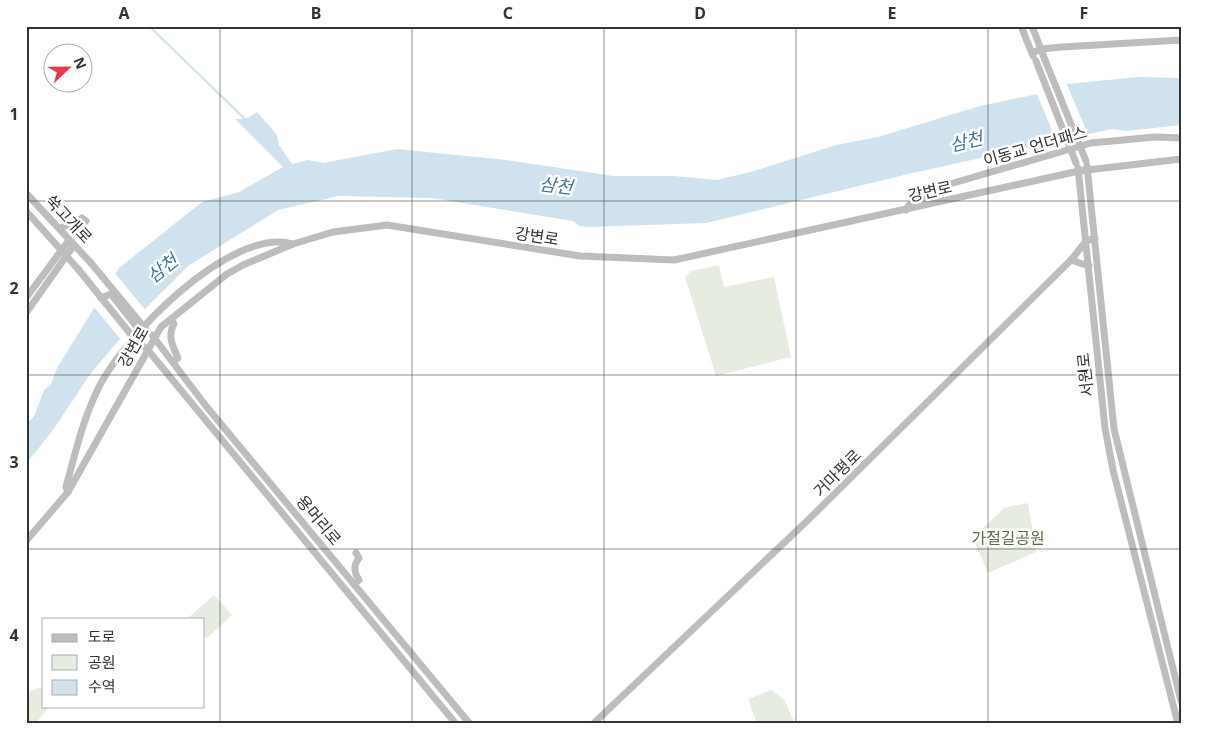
<svg xmlns="http://www.w3.org/2000/svg" width="1207" height="750" font-family="'Noto Sans','Noto Sans KR',sans-serif">
<style>
.green{fill:#e6ecdf}
.water{fill:#cfe2ee}
.pier{fill:#fff}
.lines{fill:none;stroke-linecap:round;stroke-linejoin:round}
.stream{stroke:#cfe2ee;stroke-width:2}
.secondary{stroke:#bdbdbd;stroke-width:7}
.secondary-bridge{stroke:#bdbdbd;stroke-width:7}
.grid{fill:none;stroke:#333;stroke-width:1;stroke-opacity:0.55}
.labels{text-anchor:middle;dominant-baseline:central;stroke-width:5;stroke-linejoin:round;paint-order:stroke}
.street-label{font-size:16px;fill:#333;stroke:#fff}
.park-label{font-size:16px;fill:#56703f;stroke:#fff}
.water-label{font-size:18px;font-style:italic;fill:#3f7597;stroke:#fff}
.neatline{fill:none;stroke:#333;stroke-width:2}
.grid-label{font-size:16px;text-anchor:middle;font-weight:bold;fill:#333}
</style>
<rect width="100%" height="100%" fill="#fff"/>
<!-- green -->
<g class="green">
<path d="M719,265L724,287L774,277L791,357L716,376L685,277L691,271Z"/>
<path d="M1028,503L1036,552L988,573L973,538L1004,508Z"/>
<path d="M214,595L232,615L207,638L204,635V619L189,617Z"/>
<path d="M44,686V706H50L35,724H26V693Z"/>
<path d="M771,690L784,699L795,724H757L748,699Z"/>
</g>
<!-- water -->
<path class="water" d="M1138,77L1181,78V125L1127,131L1112,129L904,175L706,223L589,227L579,226L573,221L432,198L339,196L278,210L188,266L148,306L91,373L53,430L26,464V425L34,416L44,390L51,384L57,368L119,268L202,202L239,192L283,167L235,119H246L257,112L277,135L279,145L292,164L307,160L323,163L397,149L506,160L613,176H674L717,180L754,171L836,145L878,137L980,106L1037,94L1067,84Z"/>
<!-- pier -->
<g class="pier">
<path d="M1066,82L1089,137L1058,145L1036,92Z"/>
<path d="M114,272L147,312L122,341L93,306Z"/>
</g>
<g class="lines">
<!-- stream -->
<path class="stream" d="M149,26L246,120"/>
<!-- secondary -->
<g class="secondary">
<path d="M1021,26L1033,56"/>
<path d="M1032,26L1045,60"/>
<path d="M1032,53L1041,49L1062,47L1181,40"/>
<path d="M1087,166L1114,429L1181,701"/>
<path d="M1078,168L1105,428L1113,470L1178,724"/>
<path d="M26,193L91,263"/>
<path d="M906,210L909,205L950,184L1091,143L1155,137L1181,138"/>
<path d="M26,211L78,269"/>
<path d="M60,229C67,223 75,225 82,218L86,221"/>
<path d="M1071,260L1089,266"/>
<path d="M26,298L69,240"/>
<path d="M26,313L74,245"/>
<path d="M171,319L174,324C167,336 173,347 178,358L173,362"/>
<path d="M152,335L206,406L470,724"/>
<path d="M137,342L147,349L456,724"/>
<path d="M68,492L66,487C75,454 83,419 98,389C123,337 231,226 293,244"/>
<path d="M26,541L68,492L161,327L227,274L243,265L293,244L333,232L387,225L580,256L674,260L1079,171L1181,159"/>
<path d="M354,584L359,580C354,572 353,566 359,558L356,553"/>
<path d="M593,724L807,521L1071,260L1087,240L1095,239"/>
</g>
<!-- secondary-bridge -->
<g class="secondary-bridge">
<path d="M1045,60L1086,161"/>
<path d="M1036,61L1076,163"/>
<path d="M91,263L148,332"/>
<path d="M78,269L137,342"/>
<path d="M101,298L111,294L144,336"/>
</g>
</g>
<!-- grid -->
<path class="grid" d="M220,26V724M412,26V724M604,26V724M796,26V724M988,26V724M26,201H1181M26,375H1181M26,549H1181"/>
<g class="labels">
<!-- street labels -->
<g class="street-label">
<text transform="translate(1035 146) rotate(-16)">이동교 언더패스</text>
<text transform="translate(930 191) rotate(-13)">강변로</text>
<text transform="translate(69 219) rotate(47)">쑥고개로</text>
<text transform="translate(537 236) rotate(9)">강변로</text>
<text transform="translate(133 347) rotate(-60)">강변로</text>
<text transform="translate(1085 375) rotate(-96)">서원로</text>
<text transform="translate(837 473) rotate(-45)">거마평로</text>
<text transform="translate(319 520) rotate(50)">용머리로</text>
</g>
<!-- park labels -->
<g class="park-label">
<text x="1008" y="538">가절길공원</text>
</g>
<!-- water labels -->
<g class="water-label">
<text transform="translate(966 141) rotate(-13)">삼천</text>
<text transform="translate(556 185) rotate(7)">삼천</text>
<text transform="translate(162 268) rotate(-39)">삼천</text>
</g>
</g>
<!-- border -->
<rect width="1207" height="750" fill="none" stroke="#ffffff" stroke-width="55"/>
<!-- legend -->
<rect x="42" y="618" width="162" height="90" fill="#ffffff" stroke="#adadad"/>
<rect x="52" y="634" width="25" height="8" fill="#bdbdbd" stroke="#adadad"/>
<text x="88" y="642" font-size="15" fill="#333333">도로</text>
<rect x="52" y="655" width="25" height="15" fill="#e6ecdf" stroke="#adadad"/>
<text x="88" y="668" font-size="15" fill="#333333">공원</text>
<rect x="52" y="680" width="25" height="15" fill="#cfe2ee" stroke="#adadad"/>
<text x="88" y="692" font-size="15" fill="#333333">수역</text>
<!-- north arrow -->
<g transform="translate(68 68) rotate(68)"><circle r="24" fill="#ffffff" stroke="#adadad"/>
<path d="M0-4L9 19L0 12L-9 19Z" fill="#e63946"/>
<text y="-8" font-size="14" font-weight="bold" text-anchor="middle" fill="#333333">N</text>
</g>
<rect x="28" y="28" width="1152" height="694" class="neatline"/>
<g class="grid-label">
<text x="124" y="19">A</text>
<text x="316" y="19">B</text>
<text x="508" y="19">C</text>
<text x="700" y="19">D</text>
<text x="892" y="19">E</text>
<text x="1084" y="19">F</text>
<text x="14" y="120">1</text>
<text x="14" y="294">2</text>
<text x="14" y="468">3</text>
<text x="14" y="641">4</text>
</g>
</svg>
